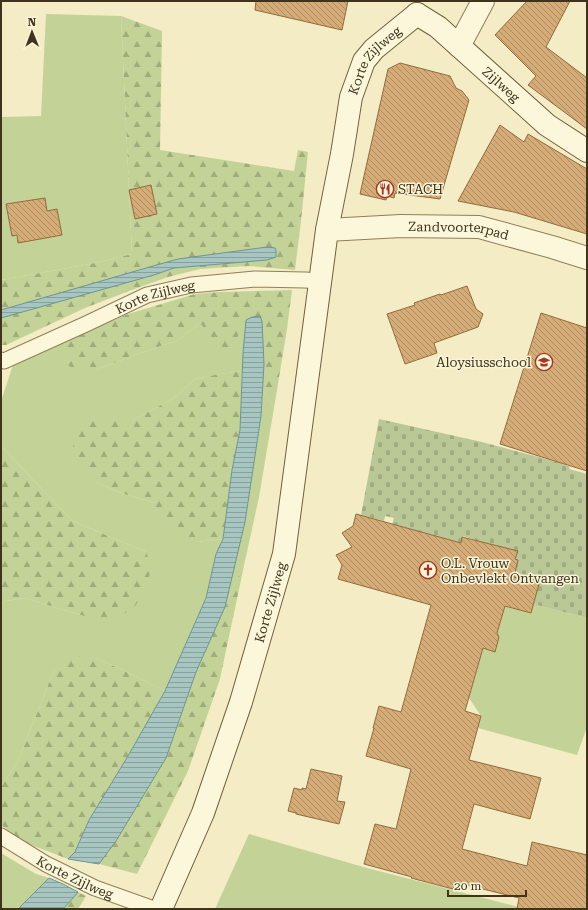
<svg xmlns="http://www.w3.org/2000/svg" width="588" height="910" font-family="'Roboto Serif',serif">
<style>
.grass{fill:#c3d397}
.forest{fill:url(#forest-firs)}
.cemetery{fill:url(#cemetery-stones)}
.water{fill:url(#water-rules);stroke:#6c9692}
.building{fill:url(#building-back-hatch);stroke:#926b3b}
.lines{fill:none;stroke-linecap:round;stroke-linejoin:round}
.lane-casing{stroke:#907f58;stroke-width:17}
.street-casing{stroke:#907f58;stroke-width:24}
.secondary-casing{stroke:#725f3b;stroke-width:24}
.lane{stroke:#fcf7da;stroke-width:15}
.street{stroke:#fcf7da;stroke-width:22}
.secondary{stroke:#fcf7da;stroke-width:22}
.labels{text-anchor:middle;dominant-baseline:central;stroke-width:3;stroke-linejoin:round;paint-order:stroke}
.street-label{font-size:13px;fill:#3f331e;stroke:#f9f4d6}
.poi-label{font-size:13px;fill:#3f331e;stroke:#f9f4d6;text-anchor:start}
</style>
<defs>
<pattern id="forest-firs" width="22" height="20" patternUnits="userSpaceOnUse"><rect width="22" height="20" fill="#c3d397"/><path d="M5 1l3.5 6h-7zM16 11l3.5 6h-7z" fill="#a0ac7b"/></pattern>
<pattern id="cemetery-stones" width="16" height="16" patternUnits="userSpaceOnUse"><rect width="16" height="16" fill="#bac797"/><path d="M2 7V4a2 2 0 0 1 4 0v3zM10 15v-3a2 2 0 0 1 4 0v3z" fill="#a1ab82"/></pattern>
<pattern id="water-rules" width="6" height="5" patternUnits="userSpaceOnUse"><rect width="6" height="5" fill="#a7c6c2"/><path d="M0 2.5h6" fill="none" stroke="#89a19d"/></pattern>
<pattern id="building-back-hatch" width="6" height="6" patternUnits="userSpaceOnUse"><rect width="6" height="6" fill="#d5ac77"/><path d="M-1 5l2 2M0 0l6 6M5-1l2 2" fill="none" stroke="#ae8d61"/></pattern>
</defs>
<rect width="100%" height="100%" fill="#f3ecc5"/>
<!-- grass -->
<g class="grass">
<path d="M46,14L121,16L132,254L95,263L1,280V117L41,116Z"/>
<path d="M246,320L250,370L220,374L195,379L174,398L132,421H92L97,483L124,494L156,503L197,542L223,539L216,554L206,598L165,691L123,670L95,658L55,668L17,763L1,787V603L6,601L24,598L84,616L146,552L73,521L59,507L1,446V401L15,359L62,342L96,370L132,356L178,340L200,323Z"/>
<path d="M263,390L274,408L259,497L245,561L225,607L245,522L261,416Z"/>
<path d="M533,604L587,618V727L577,755L478,728L481,716L469,698L483,648L499,637L497,633L505,606L530,613Z"/>
<path d="M249,834L367,868L527,909H215Z"/>
<path d="M1,853L36,874L49,878L18,909H1Z"/>
</g>
<!-- forest -->
<g class="forest">
<path d="M121,16L162,31L160,150L294,171L298,150L308,152L301,221L295,270L249,266L200,269L168,277L129,291L85,308L6,345H1V280L95,263L132,254Z"/>
<path d="M292,290L287,329L274,408L250,370L260,318L246,320L228,356L200,323L178,340L132,356L96,370L75,369L65,364L62,342L128,314L195,294L219,292Z"/>
<path d="M242,371L240,430L232,470L223,539L197,542L177,532L156,513V503L124,494L97,483L75,464L73,445L80,430L92,421H132L174,398L195,379L219,374Z"/>
<path d="M1,446L59,507L73,521L146,552L151,564L148,584L136,605L124,614L111,619L84,616L24,598L6,601L1,603Z"/>
<path d="M245,561L220,679L188,771L137,874L99,864L116,841L166,758L196,672Z"/>
<path d="M70,656L95,658L123,670L165,691L128,756L89,820L75,852L68,859L26,843L1,825V787L17,763L55,668Z"/>
<path d="M78,892L86,896L78,909H63L74,897Z"/>
</g>
<!-- cemetery -->
<path class="cemetery" d="M379,419L482,442L561,463L570,467L569,469L587,474V618L533,604L514,577L518,560L515,559L517,552L474,546L476,540L463,536L461,543L392,524L394,518L385,516L384,521L361,515Z"/>
<!-- water -->
<g class="water">
<path d="M267,247L275,248L276,250V257L267,260L174,268L154,275L1,318V310L153,266L178,259Z"/>
<path d="M260,316L262,321L264,364L261,416L245,522L225,607L196,672L166,758L116,841L99,864L68,859L75,852L89,820L128,756L165,691L206,598L216,554L223,539L232,470L240,430L243,353L246,320L252,317Z"/>
<path d="M49,878L63,884L78,892L74,897L63,909H18Z"/>
</g>
<!-- building -->
<g class="building">
<path d="M256,1H348L342,30L255,10Z"/>
<path d="M527,1H570L546,47L587,78V129L528,85L536,76L495,35Z"/>
<path d="M400,63L450,76L456,88L462,91L469,100L440,199L395,193L394,198L387,196L386,200L360,194L388,69Z"/>
<path d="M500,125L524,142L528,134L587,169V234L514,212L458,201Z"/>
<path d="M151,185L157,214L135,219L129,190Z"/>
<path d="M45,198L47,211L57,209L62,235L18,243L17,235L12,236L6,204Z"/>
<path d="M467,286L476,309L483,314L478,327L434,343L437,353L405,364L387,314L415,305L414,303L440,294L441,295Z"/>
<path d="M541,313L587,328V471L500,444Z"/>
<path d="M356,514L461,543L462,537L518,551L515,559L518,560L514,577L539,584L531,613L505,606L497,633L499,637L495,652L483,648L465,711L481,716L469,760L541,778L530,819L474,804L462,849L527,866L532,842L587,855V909H517L519,898L455,882L453,889L411,878L412,877L364,864L375,824L396,829L411,769L366,756L374,728H373L379,706L401,712L431,605L338,579L342,565L336,555L352,547L342,533L353,526Z"/>
<path d="M311,769L342,776L337,801L345,802L339,824L296,814V813L288,811L294,788L302,790V788L306,789Z"/>
</g>
<g class="lines">
<defs>
<g id="lane">
<path id="s1" d="M1,360L4,361L86,324L147,295L191,285L255,279L305,280L320,281"/>
<path id="s2" d="M1,836L46,864L95,888L154,909"/>
</g>
<g id="street">
<path d="M459,46L483,1"/>
<path id="s3" d="M327,230L401,226L479,227L552,247L587,258"/>
</g>
<g id="secondary">
<path id="s4" d="M417,14L438,27L547,125L587,151"/>
<path id="s5" d="M161,909L203,813L241,702L284,554L327,230L342,154L351,97L364,61L374,49L417,14"/>
</g>
</defs>
<!-- lane casing -->
<use href="#lane" class="lane-casing"/>
<!-- street casing -->
<use href="#street" class="street-casing"/>
<!-- secondary casing -->
<use href="#secondary" class="secondary-casing"/>
<!-- lane -->
<use href="#lane" class="lane"/>
<!-- street -->
<use href="#street" class="street"/>
<!-- secondary -->
<use href="#secondary" class="secondary"/>
</g>
<!-- icons -->
<defs>
<symbol id="restaurant-ring" viewBox="-11 -11 22 22"><circle r="9.5" fill="#f9f4d6" stroke="#a63522" stroke-width="1.5"/><path d="M-5-6h1v4h1v-4h1v4h1v-4h1v5L-1.5 .5V6h-2V.5L-5-1ZM5-6V6H3V1.5H1.5Q1.5-4 5-6Z" fill="#a63522"/></symbol>
<symbol id="school-ring" viewBox="-11 -11 22 22"><circle r="9.5" fill="#f9f4d6" stroke="#a63522" stroke-width="1.5"/><path d="M0-5L7-2L0 1L-7-2ZM-4 1L0 2.5L4 1V4Q0 6-4 4Z" fill="#a63522"/></symbol>
<symbol id="church-ring" viewBox="-11 -11 22 22"><circle r="9.5" fill="#f9f4d6" stroke="#a63522" stroke-width="1.5"/><path d="M-1.2-6h2.4v3.5h3.3v2.4h-3.3V6h-2.4V-.1h-3.3v-2.4h3.3Z" fill="#a63522"/></symbol>
</defs>
<g fill-rule="evenodd">
<use href="#restaurant-ring" x="375" y="179" width="20" height="20"/>
<use href="#school-ring" x="534" y="352" width="20" height="20"/>
<use href="#church-ring" x="418" y="560" width="20" height="20"/>
</g>
<g class="labels">
<!-- street labels -->
<g class="street-label">
<text stroke="none"><textPath href="#s5" startOffset="883">Korte Zijlweg</textPath></text>
<text stroke="none"><textPath href="#s4" startOffset="110">Zijlweg</textPath></text>
<text stroke="none"><textPath href="#s3" startOffset="132">Zandvoorterpad</textPath></text>
<text stroke="none"><textPath href="#s1" startOffset="168">Korte Zijlweg</textPath></text>
<text stroke="none"><textPath href="#s5" startOffset="326">Korte Zijlweg</textPath></text>
<text stroke="none"><textPath href="#s2" startOffset="85">Korte Zijlweg</textPath></text>
</g>
<!-- poi labels -->
<g class="poi-label">
<text x="398" y="189">STACH</text>
<text x="531" y="362" text-anchor="end">Aloysiusschool</text>
<text x="441" y="563">O.L. Vrouw<tspan x="441" dy="15">Onbevlekt Ontvangen</tspan></text>
</g>
</g>
<!-- border -->
<rect width="588" height="910" fill="none" stroke="#3f331e" stroke-width="4"/>
<!-- north arrow -->
<g transform="translate(32 32) rotate(359)" stroke="#f9f4d6" stroke-width="3" paint-order="stroke">
<path d="M0-3L7 15L0 10L-7 15Z" fill="#3f331e"/>
<text y="-6" font-size="11" font-weight="bold" text-anchor="middle" fill="#3f331e">N</text>
</g>
<!-- scale -->
<path d="M448 890v6h78v-6" fill="none" stroke="#3f331e" stroke-width="2"/>
<text x="454" y="890" font-size="12" fill="#3f331e" stroke="#f9f4d6" stroke-width="3" paint-order="stroke">20 m</text>
</svg>
